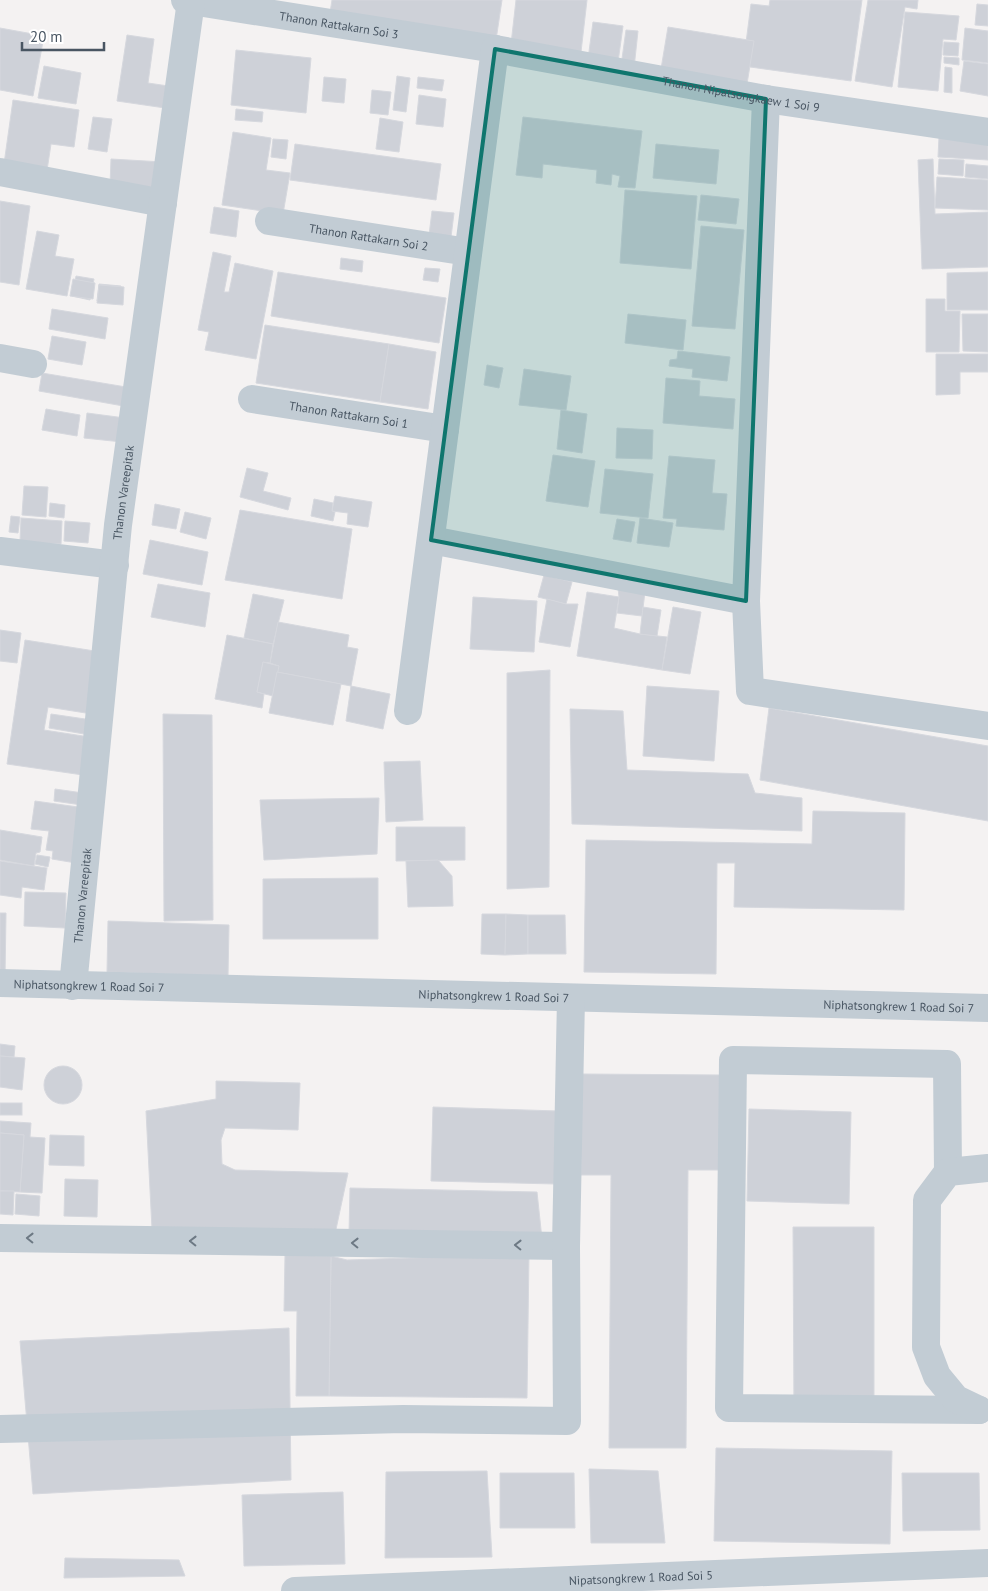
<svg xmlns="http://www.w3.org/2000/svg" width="988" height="1591" font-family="'PT Sans',sans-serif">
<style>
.building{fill:#ced1d8;stroke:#d6d8de}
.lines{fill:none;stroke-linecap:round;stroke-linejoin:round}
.minor{stroke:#c2ccd4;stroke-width:28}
.oneway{stroke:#6d7984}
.marked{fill:#0f766e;fill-opacity:0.2;stroke:#0f766e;stroke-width:4;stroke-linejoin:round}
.labels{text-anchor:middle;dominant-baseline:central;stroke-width:4;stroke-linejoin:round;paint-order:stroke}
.street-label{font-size:12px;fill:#485562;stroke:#fff}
</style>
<rect width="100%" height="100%" fill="#f4f2f2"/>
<!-- building -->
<g class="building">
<path d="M332,0H502L496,40L329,19Z"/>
<path d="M516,0H587L581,52L511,44Z"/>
<path d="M770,0H862L851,81L743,66L751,4L769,6Z"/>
<path d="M868,0H918L917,9L905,7L892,87L855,81Z"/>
<path d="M977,4L988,5V26L975,25Z"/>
<path d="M905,12L959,16L956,40L943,39L938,91L898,87Z"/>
<path d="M593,22L623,26L618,62L588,59Z"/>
<path d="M668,27L754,41L746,90L660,75Z"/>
<path d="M0,28L44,36L33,96L0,90Z"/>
<path d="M965,28L988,31V63L962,60Z"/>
<path d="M626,30L638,31L634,68L621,66Z"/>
<path d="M127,35L154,39L148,83L175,87L172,109L117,101Z"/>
<path d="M944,42L959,43L958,56L943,55Z"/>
<path d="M236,50L311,58L306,113L231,105Z"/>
<path d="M944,57L959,58V65L944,63Z"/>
<path d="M964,61L988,64V96L960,91Z"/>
<path d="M44,66L81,73L76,104L38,98Z"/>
<path d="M945,67L952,68V93L944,92Z"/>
<path d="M397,76L410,78L406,112L393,110Z"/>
<path d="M324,77L346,79L344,103L322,101Z"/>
<path d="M418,77L444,80L442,91L417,88Z"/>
<path d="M372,90L391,92L388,115L370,113Z"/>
<path d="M419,95L446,99L443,127L416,124Z"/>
<path d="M13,100L79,110L74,147L51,144L46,177L3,171Z"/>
<path d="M236,109L263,112L262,122L235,120Z"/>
<path d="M93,117L112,119L107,152L88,149Z"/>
<path d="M523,117L642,131L635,188L618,187L620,176L612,174L611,185L596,183L597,170L543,164L542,178L516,175Z"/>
<path d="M380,118L403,122L399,152L376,149Z"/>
<path d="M233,132L271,138L266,170L290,173L283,214L222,205Z"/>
<path d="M939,137L988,140V160L938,157Z"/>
<path d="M273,139L288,140L286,159L271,157Z"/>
<path d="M295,144L441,164L436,200L290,180Z"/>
<path d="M656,144L719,150L716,184L653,178Z"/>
<path d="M111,159L163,162L161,189L110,186Z"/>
<path d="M933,159L935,214L988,212V267L922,269L918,160Z"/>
<path d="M939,159L964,160L963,176L938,174Z"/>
<path d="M966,164L988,166V179L965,177Z"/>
<path d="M937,177L988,180V210L935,208Z"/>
<path d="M625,190L697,196L691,269L620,263Z"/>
<path d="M701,195L739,199L736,224L698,220Z"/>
<path d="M0,201L30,206L19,285L0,282Z"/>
<path d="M214,207L239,211L236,237L210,233Z"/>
<path d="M432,211L454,213L451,237L429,235Z"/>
<path d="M701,226L744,230L735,329L692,326Z"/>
<path d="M37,231L59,235L55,256L74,259L67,296L26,289Z"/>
<path d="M213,252L231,256L224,292H229L235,263L273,271L256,359L205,350L209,332L198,330Z"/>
<path d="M341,258L363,261L362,272L340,269Z"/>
<path d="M425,268L440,269L438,282L423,280Z"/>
<path d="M278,272L446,298L439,343L271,316Z"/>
<path d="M988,272V310H947V273Z"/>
<path d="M76,276L94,279L90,300L72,296Z"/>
<path d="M73,279L95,283L93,299L70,296Z"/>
<path d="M99,284L121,286L119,304L97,301Z"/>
<path d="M99,285L124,287L123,305L97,303Z"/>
<path d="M926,299H945V311H960L959,352H926Z"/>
<path d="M52,309L108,318L105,339L49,329Z"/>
<path d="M628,314L686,320L683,350L625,343Z"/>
<path d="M962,314H988V352L963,351Z"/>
<path d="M265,325L389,344L380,402L256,383Z"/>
<path d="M52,336L86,342L82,365L48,359Z"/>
<path d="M389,344L436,352L428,409L380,402Z"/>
<path d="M678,351L730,357L727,381L692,377L693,369L669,366L670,360L677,359Z"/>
<path d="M936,354H988V372H960V394L936,395Z"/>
<path d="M487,365L503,368L499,388L484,385Z"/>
<path d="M524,369L571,376L566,410L519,405Z"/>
<path d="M42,373L132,388L129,407L39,391Z"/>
<path d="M666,378L700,381L699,396L735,399L733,429L663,423Z"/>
<path d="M46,409L80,415L77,436L42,430Z"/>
<path d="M561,410L587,414L582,453L557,449Z"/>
<path d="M87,413L125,418L122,442L84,438Z"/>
<path d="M617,428L653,430L652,459L616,458Z"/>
<path d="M553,455L595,461L588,507L546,501Z"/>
<path d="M669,456L715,460L712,493L727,494L724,530L676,526L677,519L663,518Z"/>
<path d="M247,468L268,473L263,491L291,498L288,510L240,497Z"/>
<path d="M605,469L653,474L648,518L600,513Z"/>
<path d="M24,486L48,487L46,517L22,515Z"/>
<path d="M335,496L372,502L368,527L347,524L348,513L332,511Z"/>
<path d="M314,499L333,503L332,511L335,512L333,521L311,516Z"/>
<path d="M50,503L65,505L64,518L49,516Z"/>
<path d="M155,504L180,509L176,529L152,525Z"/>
<path d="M240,510L352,529L342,599L225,580Z"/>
<path d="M185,512L211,518L206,539L180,532Z"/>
<path d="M11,516L20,517L18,533L9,532Z"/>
<path d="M21,518L62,521L61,544L20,542Z"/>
<path d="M640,518L673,523L669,547L637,543Z"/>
<path d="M617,519L635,522L631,542L613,539Z"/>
<path d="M65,521L90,523L88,543L64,541Z"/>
<path d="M150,540L208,552L202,585L143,574Z"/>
<path d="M544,575L572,582L566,604L538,597Z"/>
<path d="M158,584L210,593L205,627L151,617Z"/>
<path d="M618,588L645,592L642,616L617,613L619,597Z"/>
<path d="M587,592L619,597L614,628L640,634L667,637L662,670L577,656Z"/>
<path d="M253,594L284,600L273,644L244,638Z"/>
<path d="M473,597L537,601L534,652L470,649Z"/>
<path d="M547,599L566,604H578L570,647L539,642Z"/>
<path d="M643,607L661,610L657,636L640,634Z"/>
<path d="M673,607L701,612L690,674L662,670Z"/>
<path d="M278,622L349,635L347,647L358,649L351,686L277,672L279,666L270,663Z"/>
<path d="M0,630L21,633L17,663L0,661Z"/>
<path d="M227,635L273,644L270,663L263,662L257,692L264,694L262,708L215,699Z"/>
<path d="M25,640L101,652L92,714L48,707L44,730L96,738L90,776L7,764Z"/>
<path d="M263,662L279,666L273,696L257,692Z"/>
<path d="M550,670L549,887L507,889V673Z"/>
<path d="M277,672L341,684L333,725L269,713Z"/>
<path d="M351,686L390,694L383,729L346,721Z"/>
<path d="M647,686L719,691L714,761L643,756Z"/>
<path d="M769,708L988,746V821L760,780Z"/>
<path d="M570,709L623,711L627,770L748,774L755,793L802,798V831L572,824Z"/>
<path d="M51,714L92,720L90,735L49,728Z"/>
<path d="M163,714L212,715L213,920L164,921Z"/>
<path d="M420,761L423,820L386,822L384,762Z"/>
<path d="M55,789L83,793L82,805L54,801Z"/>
<path d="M379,798L377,854L264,860L260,800Z"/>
<path d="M35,801L85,808L76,863L52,859L53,851L46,850L49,831L31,829Z"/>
<path d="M813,811L905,813L904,910L734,907L735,863H717L716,974L584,972L586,840L812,844Z"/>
<path d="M396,827H465V860L396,861Z"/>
<path d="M0,830L42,837L40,852L36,853L34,866L0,860Z"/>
<path d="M37,855L50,857L48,867L35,864Z"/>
<path d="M438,860L452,876L453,906L408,907L406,861Z"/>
<path d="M0,861L47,868L44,890L22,887L21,898L0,895Z"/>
<path d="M378,878V939H263V879Z"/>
<path d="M25,892L66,893L65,928L24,926Z"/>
<path d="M0,913H6L5,977H0Z"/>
<path d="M482,914H506L505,955L481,954Z"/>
<path d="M506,914L528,915V954L505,955Z"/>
<path d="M528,915H565L566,954H528Z"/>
<path d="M108,921L229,925L228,976L107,972Z"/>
<path d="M0,1044L15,1046L14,1057L0,1056Z"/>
<path d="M0,1056L25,1058L22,1090L0,1087Z"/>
<circle cx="63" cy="1085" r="19"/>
<path d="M582,1074L720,1075L719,1170H688L686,1448H609L611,1175H581Z"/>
<path d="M216,1081L300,1083L298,1130L225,1128L221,1140L222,1164L235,1170L348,1173L335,1234L152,1229L146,1111L216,1099Z"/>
<rect x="0" y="1103" width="22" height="12"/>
<path d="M433,1107L558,1111L555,1184L431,1181Z"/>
<path d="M749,1109L851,1112L849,1204L747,1201Z"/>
<path d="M0,1121L31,1123L30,1137L45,1138L42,1193L20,1192L24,1135L0,1133Z"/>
<path d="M0,1133L24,1135L20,1192L0,1191Z"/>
<path d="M50,1135L84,1136V1166L49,1165Z"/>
<path d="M65,1179L98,1180L97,1217L64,1216Z"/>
<path d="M350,1188L537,1192L542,1239L349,1234Z"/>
<path d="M0,1191H14L13,1215L0,1214Z"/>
<path d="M16,1194L40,1196L39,1216L15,1214Z"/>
<path d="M793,1227H874V1417H794Z"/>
<path d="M529,1254L527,1398L329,1396L331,1256L347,1260Z"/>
<path d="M285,1255L331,1256L329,1396H296L297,1311H284Z"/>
<path d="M289,1328L291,1480L33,1494L20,1341Z"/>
<path d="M716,1448L892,1451L890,1544L714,1541Z"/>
<path d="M589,1469L658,1471L665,1543H591Z"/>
<path d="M487,1471L492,1557L385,1558L386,1472Z"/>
<path d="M500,1473H574L575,1528H500Z"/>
<path d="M902,1473H979L980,1530L903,1531Z"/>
<path d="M343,1492L345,1564L244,1566L242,1495Z"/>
<path d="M65,1558L179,1560L185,1576L64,1578Z"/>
</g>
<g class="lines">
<!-- minor -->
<g class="minor">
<path id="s1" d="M185,0L495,49L766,99L988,132"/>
<path d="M0,172L163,203"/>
<path id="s2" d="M269,221L468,252"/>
<path d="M0,358L33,364"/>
<path id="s3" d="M252,399L445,429"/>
<path d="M431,540L746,601L766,99"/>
<path d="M0,551L115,565"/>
<path d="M746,601L750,691L988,726"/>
<path d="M408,711L495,49"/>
<path id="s4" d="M0,983L988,1008"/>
<path id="s5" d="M73,986L118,525L191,1"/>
<path d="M948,1172L947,1064L733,1060L729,1408L979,1410"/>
<path d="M0,1238L566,1246"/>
<path d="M979,1410L956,1399L937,1376L926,1347L927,1200L948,1172L988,1168"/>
<path d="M0,1429L403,1419L567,1421L566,1246L571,998"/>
<path id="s6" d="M295,1591L988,1563"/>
</g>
</g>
<!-- one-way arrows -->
<defs><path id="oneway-chevron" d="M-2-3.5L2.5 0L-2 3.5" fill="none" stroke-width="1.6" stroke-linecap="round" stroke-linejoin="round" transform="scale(1.25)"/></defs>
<g class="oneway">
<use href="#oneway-chevron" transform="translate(30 1238) rotate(-179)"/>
<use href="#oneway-chevron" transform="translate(193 1241) rotate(-179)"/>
<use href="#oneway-chevron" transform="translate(355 1243) rotate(-179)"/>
<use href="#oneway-chevron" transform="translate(518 1245) rotate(-179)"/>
</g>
<!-- marked area -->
<path class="marked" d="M495,49L766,99L746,601L431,540Z"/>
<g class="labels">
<!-- street labels -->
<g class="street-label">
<text stroke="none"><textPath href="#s1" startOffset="156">Thanon Rattakarn Soi 3</textPath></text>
<text stroke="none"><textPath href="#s1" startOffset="564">Thanon Nipatsongkaew 1 Soi 9</textPath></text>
<text stroke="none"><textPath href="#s2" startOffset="101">Thanon Rattakarn Soi 2</textPath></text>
<text stroke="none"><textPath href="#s3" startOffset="98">Thanon Rattakarn Soi 1</textPath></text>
<text stroke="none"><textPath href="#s5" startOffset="496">Thanon Vareepitak</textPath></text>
<text stroke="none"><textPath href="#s5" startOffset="91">Thanon Vareepitak</textPath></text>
<text stroke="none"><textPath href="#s4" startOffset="89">Niphatsongkrew 1 Road Soi 7</textPath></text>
<text stroke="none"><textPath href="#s4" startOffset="494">Niphatsongkrew 1 Road Soi 7</textPath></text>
<text stroke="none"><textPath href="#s4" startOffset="899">Niphatsongkrew 1 Road Soi 7</textPath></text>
<text stroke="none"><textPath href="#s6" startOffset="346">Nipatsongkrew 1 Road Soi 5</textPath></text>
</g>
</g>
<!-- scale -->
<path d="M22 42v8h82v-8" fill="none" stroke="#485562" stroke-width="2.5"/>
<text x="30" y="42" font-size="15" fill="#485562" stroke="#ffffff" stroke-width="4" paint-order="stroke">20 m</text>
</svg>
